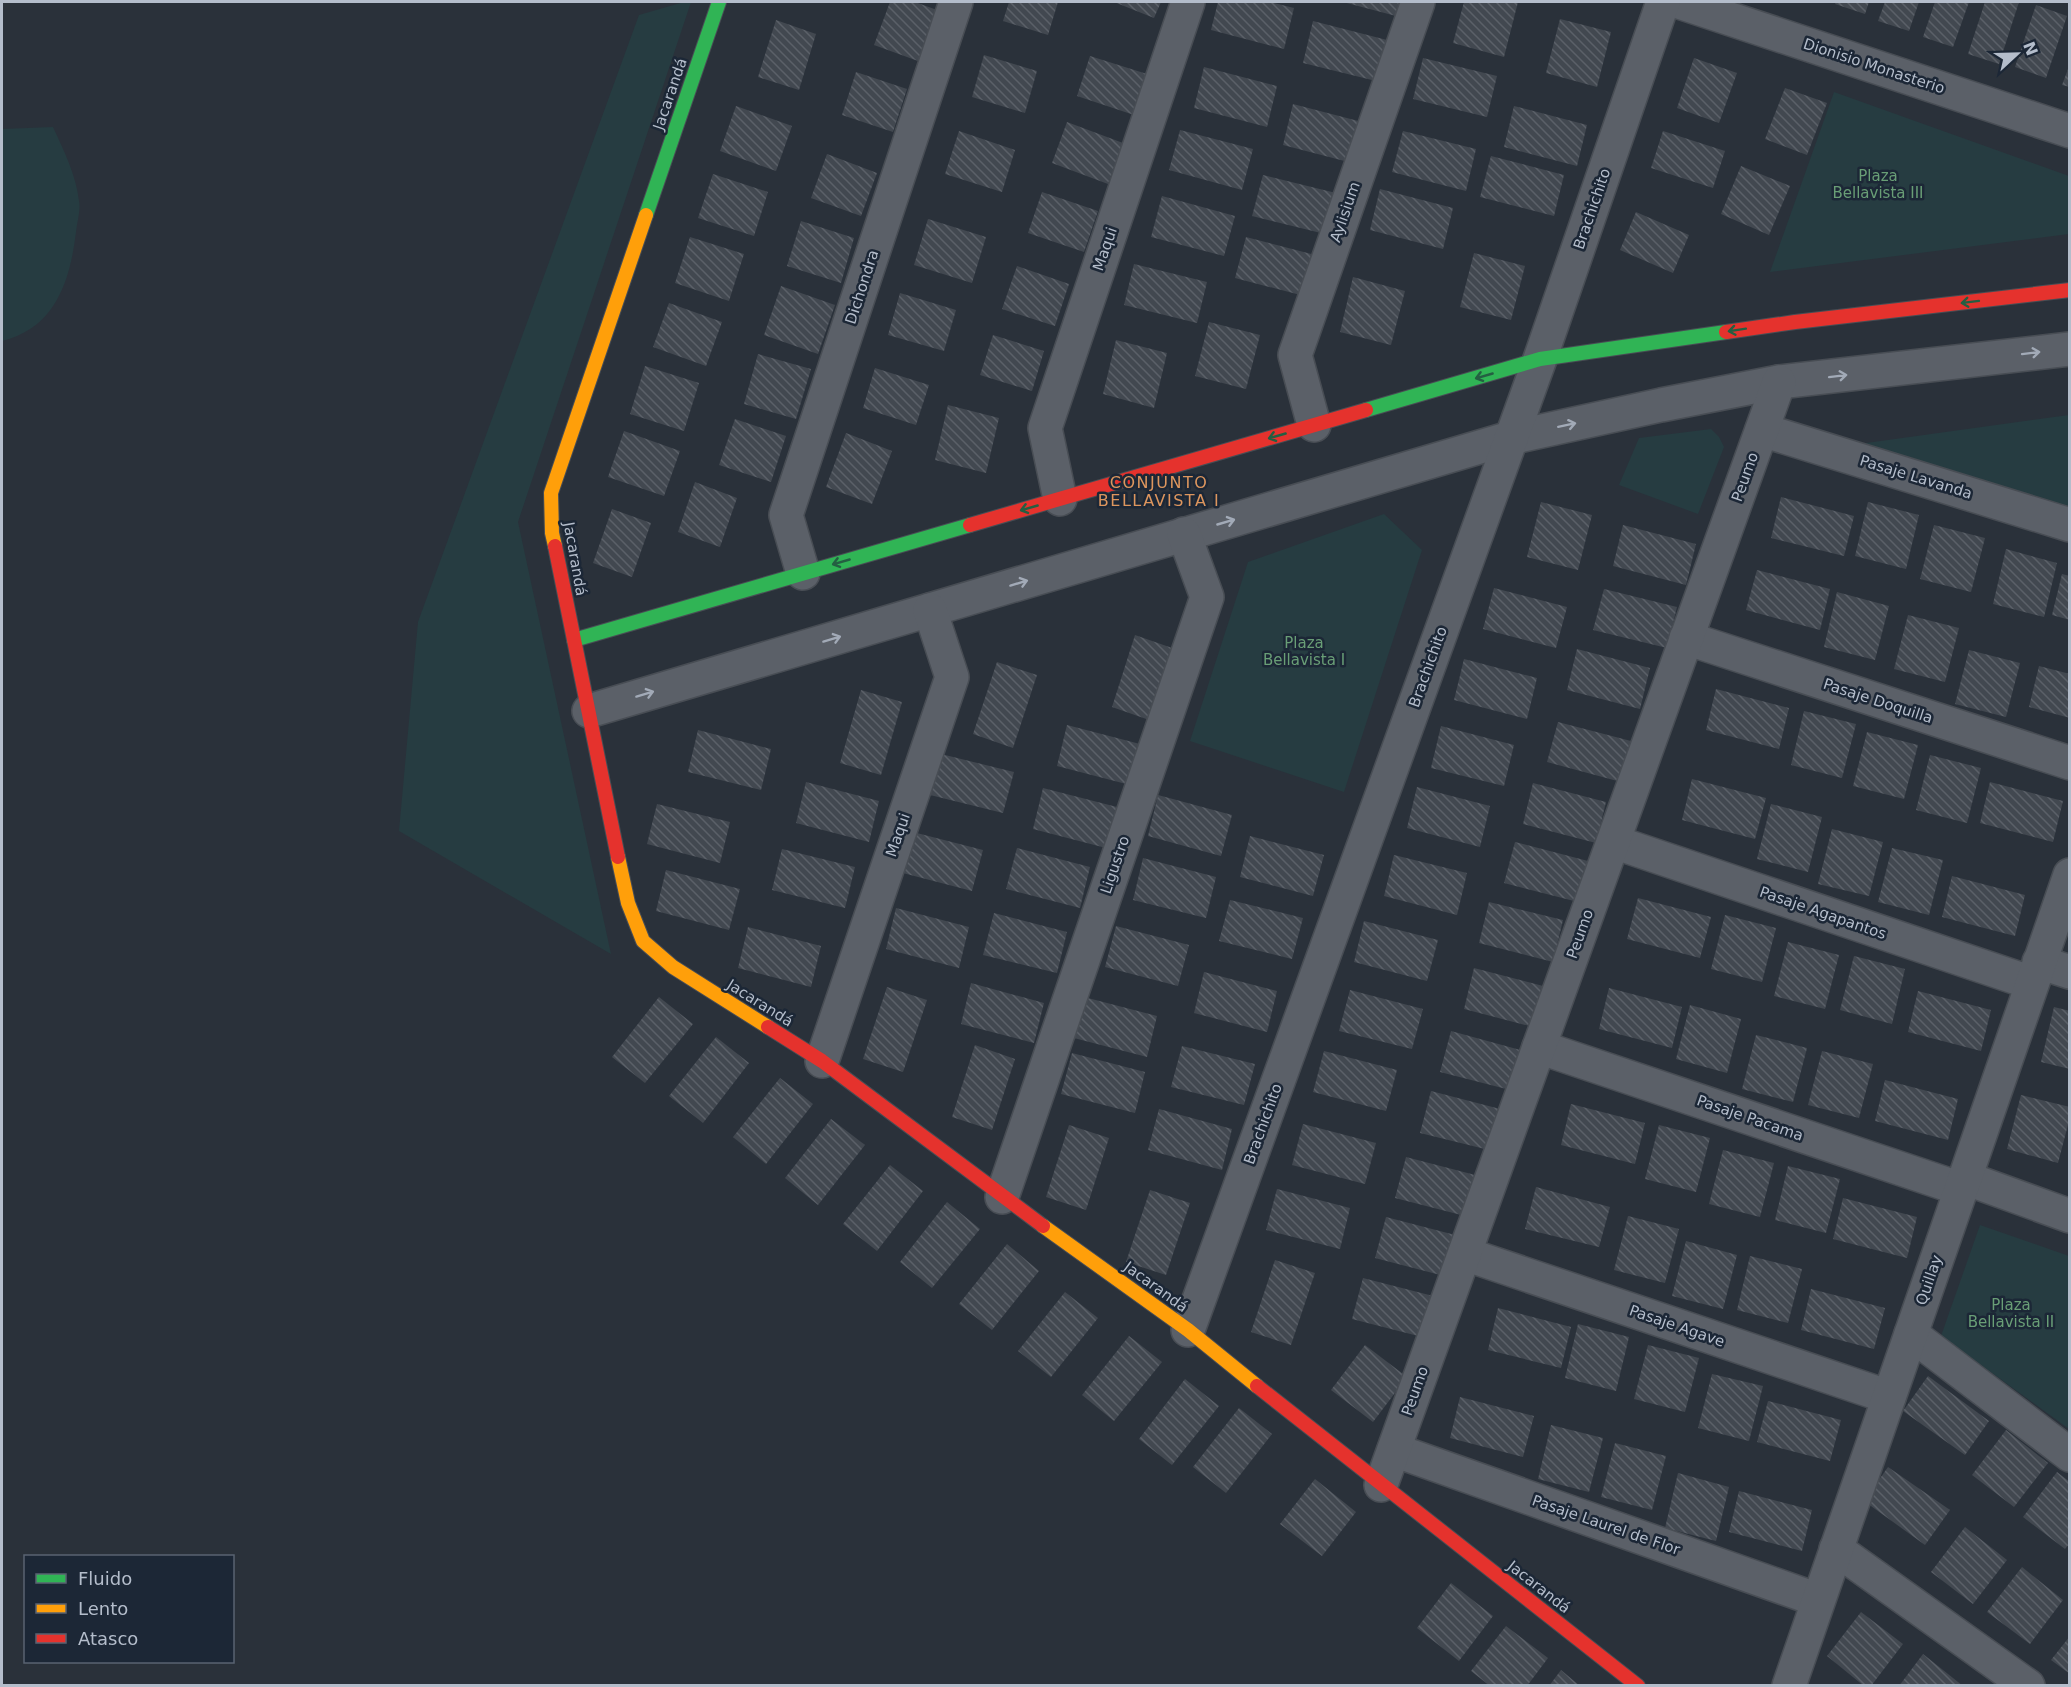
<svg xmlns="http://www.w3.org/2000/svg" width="2071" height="1687" font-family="'DejaVu Sans',sans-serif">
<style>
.green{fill:#263c41}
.building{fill:url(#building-back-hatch)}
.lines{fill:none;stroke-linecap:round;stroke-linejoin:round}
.street-casing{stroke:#484d54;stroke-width:36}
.fast-casing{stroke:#484d54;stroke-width:16}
.slow-casing{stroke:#484d54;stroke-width:16}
.jam-casing{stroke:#484d54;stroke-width:16}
.street{stroke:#5b6068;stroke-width:33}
.fast{stroke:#30b455;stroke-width:14}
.slow{stroke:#ff9f0a;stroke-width:14}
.jam{stroke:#e5322d;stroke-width:14}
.oneway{stroke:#245f42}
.oneway2{stroke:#a2aab7}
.labels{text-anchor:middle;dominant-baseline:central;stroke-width:5;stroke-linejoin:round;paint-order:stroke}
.street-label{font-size:15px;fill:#b4bdcb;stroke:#1c2736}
.park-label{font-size:15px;fill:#699e76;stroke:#1c2736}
.neighbourhood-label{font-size:16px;letter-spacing:1.5px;fill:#dd965e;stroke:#1c2736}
</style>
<defs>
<pattern id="building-back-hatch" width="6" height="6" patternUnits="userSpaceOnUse" patternTransform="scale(1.5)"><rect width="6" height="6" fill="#424850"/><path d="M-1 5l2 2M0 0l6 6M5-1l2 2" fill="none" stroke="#5b6068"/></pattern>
</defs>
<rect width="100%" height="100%" fill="#2a313a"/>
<!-- green -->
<g class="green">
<path d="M684,2H691L518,522L611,954L399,831L418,622L639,15Z"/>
<path d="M1834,92L2069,176V234L1770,272Z"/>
<path d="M53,127C64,151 76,175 79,201C81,210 77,222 76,232C70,282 55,328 2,341V129Z"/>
<path d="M2069,415V508L1859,444Z"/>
<path d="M1711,429L1719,437L1724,447L1698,514L1619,485L1639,438Z"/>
<path d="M1384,514L1422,550L1344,792L1190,741L1248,562Z"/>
<path d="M1980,1225L2069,1256V1429L1941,1336Z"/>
</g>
<!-- building -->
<g class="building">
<path d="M890,2H915L937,10L918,61L874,45Z"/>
<path d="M1009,2H1058L1048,35L1003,21Z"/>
<path d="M1114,2H1161L1154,18Z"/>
<path d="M1218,2H1270L1294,8L1284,49L1211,30Z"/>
<path d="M1343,2H1399L1396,16Z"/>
<path d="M1464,2H1518L1504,57L1453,43Z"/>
<path d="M1836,2H1869L1865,14L1835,4Z"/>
<path d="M1885,2H1919L1909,31L1878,21Z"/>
<path d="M1935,2H1969L1953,47L1923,37Z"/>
<path d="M1985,2H2019L1999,64L1968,54Z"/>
<path d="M2036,5L2067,16L2046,78L2015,67Z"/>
<path d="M1560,19L1611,32L1597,87L1546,73Z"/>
<path d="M776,20L816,34L799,90L758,77Z"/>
<path d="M1313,21L1387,40L1376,81L1303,63Z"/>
<path d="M984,55L1037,71L1025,113L972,97Z"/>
<path d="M1090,56L1147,74L1134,115L1077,96Z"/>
<path d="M1423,58L1497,76L1487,117L1413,99Z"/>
<path d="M1694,58L1737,73L1719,123L1677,108Z"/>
<path d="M2070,64V87L2062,85Z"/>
<path d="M1204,67L1277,86L1267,127L1194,108Z"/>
<path d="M856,72L907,89L893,132L842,115Z"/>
<path d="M1785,88L1827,103L1807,155L1765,139Z"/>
<path d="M1293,104L1366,123L1356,164L1283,145Z"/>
<path d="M736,106L792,126L776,171L720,151Z"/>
<path d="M1514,106L1587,125L1577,166L1504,147Z"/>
<path d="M1067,122L1123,143L1108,184L1052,163Z"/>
<path d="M1180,130L1253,149L1242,190L1169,170Z"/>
<path d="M959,131L1015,150L1002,192L945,174Z"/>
<path d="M1403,131L1476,149L1466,191L1392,172Z"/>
<path d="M1663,131L1725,151L1713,188L1651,168Z"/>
<path d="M827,154L877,173L861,216L811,198Z"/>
<path d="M1491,156L1564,175L1554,216L1480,197Z"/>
<path d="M1741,166L1790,186L1769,235L1721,214Z"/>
<path d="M713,174L768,192L754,236L698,218Z"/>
<path d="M1263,175L1336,193L1325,234L1252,216Z"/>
<path d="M1380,189L1453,208L1443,249L1370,230Z"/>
<path d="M1042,192L1098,211L1084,252L1028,233Z"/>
<path d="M1162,196L1235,216L1224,256L1151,237Z"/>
<path d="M1636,212L1689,235L1673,273L1620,250Z"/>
<path d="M928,219L986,237L972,283L914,265Z"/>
<path d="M801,221L854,238L841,283L787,266Z"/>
<path d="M690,237L744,254L729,301L675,283Z"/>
<path d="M1246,237L1319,256L1308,297L1235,278Z"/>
<path d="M1474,253L1525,266L1511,320L1460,307Z"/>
<path d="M1134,264L1207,282L1197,323L1124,305Z"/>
<path d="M1017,266L1069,284L1055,326L1002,309Z"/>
<path d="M1353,277L1405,291L1391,345L1340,332Z"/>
<path d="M781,286L835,305L818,354L764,335Z"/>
<path d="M900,293L956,310L944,351L888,335Z"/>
<path d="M669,303L722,322L706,366L653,347Z"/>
<path d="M1209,322L1260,335L1246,389L1195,376Z"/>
<path d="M993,335L1044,351L1032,391L980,375Z"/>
<path d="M1116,340L1167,353L1154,408L1103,394Z"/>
<path d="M758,354L811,369L796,419L744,404Z"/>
<path d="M645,366L699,383L684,431L630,414Z"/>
<path d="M875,368L929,385L916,425L863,408Z"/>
<path d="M948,405L999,418L986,473L935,460Z"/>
<path d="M735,419L786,436L771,482L719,465Z"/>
<path d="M624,431L680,451L664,496L608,477Z"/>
<path d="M846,433L892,451L872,504L826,487Z"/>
<path d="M695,482L737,498L720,547L678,532Z"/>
<path d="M1781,497L1854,516L1844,556L1771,538Z"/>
<path d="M1541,502L1592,515L1578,570L1527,557Z"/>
<path d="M1868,502L1919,515L1906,569L1855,556Z"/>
<path d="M612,509L651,523L632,577L593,563Z"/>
<path d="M1623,525L1696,544L1686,585L1613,566Z"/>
<path d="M1934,525L1985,538L1971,592L1920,579Z"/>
<path d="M2006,549L2057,563L2044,617L1993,604Z"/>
<path d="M1757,570L1830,589L1820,630L1746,610Z"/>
<path d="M2062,574L2070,576V620L2052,615Z"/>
<path d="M1494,588L1567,607L1556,648L1483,629Z"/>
<path d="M1604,589L1677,607L1667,648L1593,630Z"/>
<path d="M1837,592L1889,606L1875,660L1824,647Z"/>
<path d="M1908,615L1959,628L1945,682L1894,669Z"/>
<path d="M1135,635L1175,649L1152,721L1112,707Z"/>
<path d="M1577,649L1650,668L1640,709L1567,690Z"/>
<path d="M1969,650L2020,663L2006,717L1955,704Z"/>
<path d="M1464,659L1537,678L1527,719L1454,700Z"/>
<path d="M997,662L1037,675L1013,748L973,734Z"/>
<path d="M2039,666L2070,674V718L2029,707Z"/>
<path d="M1716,689L1789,708L1779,749L1706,730Z"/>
<path d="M861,690L902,702L881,775L840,763Z"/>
<path d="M1804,711L1856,724L1842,778L1791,765Z"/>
<path d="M1558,722L1631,741L1621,782L1547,762Z"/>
<path d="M1067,725L1140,744L1130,785L1057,766Z"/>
<path d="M1441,726L1514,745L1504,786L1431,768Z"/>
<path d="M698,730L771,749L761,790L688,772Z"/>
<path d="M1867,732L1918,745L1904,799L1853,786Z"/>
<path d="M941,754L1014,772L1003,813L930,795Z"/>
<path d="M1930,755L1981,768L1967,823L1916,810Z"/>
<path d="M1692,779L1766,798L1755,839L1682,820Z"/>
<path d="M806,782L879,801L869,842L796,823Z"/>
<path d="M1990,782L2063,801L2053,842L1980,823Z"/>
<path d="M1533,783L1606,802L1596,843L1523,824Z"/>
<path d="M1417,787L1490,806L1480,847L1407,828Z"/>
<path d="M1043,788L1117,807L1106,848L1033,829Z"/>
<path d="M1158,795L1232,815L1221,856L1148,836Z"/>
<path d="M657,804L730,822L720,863L647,844Z"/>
<path d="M1771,804L1822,817L1808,872L1757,859Z"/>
<path d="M1832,829L1883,842L1869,896L1818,884Z"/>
<path d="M909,831L983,850L972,891L899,872Z"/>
<path d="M1250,836L1324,855L1313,896L1240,877Z"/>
<path d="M1515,842L1588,861L1578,902L1504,883Z"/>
<path d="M1017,848L1090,867L1080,908L1006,889Z"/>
<path d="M1892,848L1943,860L1929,915L1878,902Z"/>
<path d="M782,849L855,867L845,908L772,890Z"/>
<path d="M1394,855L1467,873L1457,915L1384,896Z"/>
<path d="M1143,858L1216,877L1206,918L1133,900Z"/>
<path d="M666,870L740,889L729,930L656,911Z"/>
<path d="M1952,876L2025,895L2015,936L1942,917Z"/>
<path d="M1638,898L1711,917L1700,958L1627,939Z"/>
<path d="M1230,900L1303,918L1292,959L1219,941Z"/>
<path d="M1489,902L1563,920L1553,962L1479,943Z"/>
<path d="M896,908L969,927L959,968L886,949Z"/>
<path d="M994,913L1067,932L1057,973L983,955Z"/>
<path d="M1725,915L1776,928L1762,982L1711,969Z"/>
<path d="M1364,921L1438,940L1427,981L1354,962Z"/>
<path d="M1116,926L1189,945L1178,986L1105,967Z"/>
<path d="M748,927L821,946L811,987L738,968Z"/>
<path d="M1788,942L1839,955L1825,1009L1774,996Z"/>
<path d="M1854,956L1905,969L1892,1024L1840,1010Z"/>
<path d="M1474,968L1547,987L1537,1028L1464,1009Z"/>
<path d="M1204,972L1277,991L1267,1032L1194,1013Z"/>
<path d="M971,983L1044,1003L1034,1043L961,1024Z"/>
<path d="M887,987L927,1000L903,1072L863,1059Z"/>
<path d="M1609,988L1682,1007L1672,1048L1599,1029Z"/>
<path d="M1350,990L1423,1009L1412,1049L1339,1031Z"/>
<path d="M1918,991L1991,1010L1981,1051L1908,1032Z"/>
<path d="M659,997L693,1024L645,1083L612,1057Z"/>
<path d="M1084,997L1157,1016L1147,1057L1074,1038Z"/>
<path d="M1690,1005L1741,1019L1727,1073L1676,1059Z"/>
<path d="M2054,1007L2070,1011V1069L2041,1062Z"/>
<path d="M1451,1031L1524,1051L1514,1091L1440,1072Z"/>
<path d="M1756,1035L1807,1048L1793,1102L1742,1089Z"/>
<path d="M716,1037L749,1063L703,1123L669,1096Z"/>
<path d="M975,1045L1015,1059L992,1130L952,1117Z"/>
<path d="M1182,1046L1255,1064L1244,1105L1171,1087Z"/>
<path d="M1324,1051L1397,1070L1386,1111L1313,1092Z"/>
<path d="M1822,1051L1873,1064L1859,1118L1808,1105Z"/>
<path d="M1072,1053L1145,1072L1135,1113L1061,1094Z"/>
<path d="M780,1078L813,1104L766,1164L733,1137Z"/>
<path d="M1885,1080L1958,1099L1948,1140L1875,1121Z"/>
<path d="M1431,1091L1504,1110L1493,1151L1420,1133Z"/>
<path d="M2021,1095L2070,1107V1117L2058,1163L2007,1149Z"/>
<path d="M1571,1104L1645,1123L1635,1164L1561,1145Z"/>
<path d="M1159,1109L1232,1129L1222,1170L1148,1150Z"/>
<path d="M831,1119L865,1145L818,1205L785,1178Z"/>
<path d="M1303,1124L1376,1143L1365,1184L1292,1165Z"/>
<path d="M1069,1125L1109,1138L1086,1210L1046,1197Z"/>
<path d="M1659,1125L1710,1138L1696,1192L1645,1179Z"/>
<path d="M1723,1150L1774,1163L1760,1217L1709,1204Z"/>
<path d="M1406,1157L1479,1176L1469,1217L1395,1198Z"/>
<path d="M890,1165L923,1191L877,1251L843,1224Z"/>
<path d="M1788,1166L1840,1179L1826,1233L1775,1220Z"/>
<path d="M1536,1187L1610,1207L1599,1247L1525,1229Z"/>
<path d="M1277,1189L1350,1208L1340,1249L1266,1230Z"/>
<path d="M1150,1190L1190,1203L1166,1275L1126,1262Z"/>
<path d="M1843,1198L1917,1217L1907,1258L1833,1239Z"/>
<path d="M947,1202L980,1229L932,1288L900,1262Z"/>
<path d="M1628,1216L1679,1229L1665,1283L1614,1270Z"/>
<path d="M1386,1217L1459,1236L1448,1277L1375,1258Z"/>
<path d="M1686,1241L1737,1255L1723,1309L1672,1296Z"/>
<path d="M1007,1244L1039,1271L992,1330L959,1304Z"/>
<path d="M1750,1256L1802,1269L1788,1323L1737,1310Z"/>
<path d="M1275,1260L1315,1273L1291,1345L1251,1332Z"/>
<path d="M1363,1278L1437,1297L1426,1338L1352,1319Z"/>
<path d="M1811,1289L1885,1308L1874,1349L1801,1330Z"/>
<path d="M1065,1292L1098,1318L1051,1377L1018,1351Z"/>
<path d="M1498,1308L1571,1327L1561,1368L1488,1350Z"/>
<path d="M1578,1324L1629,1337L1616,1391L1565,1378Z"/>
<path d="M1129,1336L1162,1362L1114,1421L1082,1395Z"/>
<path d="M1365,1345L1407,1377L1373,1422L1331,1390Z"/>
<path d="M1648,1345L1699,1358L1685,1412L1634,1399Z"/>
<path d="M1712,1374L1763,1386L1749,1441L1698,1428Z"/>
<path d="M1928,1376L1989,1421L1965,1455L1903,1411Z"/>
<path d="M1185,1379L1219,1406L1172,1465L1139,1439Z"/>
<path d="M1460,1397L1534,1416L1523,1457L1450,1438Z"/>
<path d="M1768,1401L1841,1420L1830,1461L1757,1442Z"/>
<path d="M1239,1408L1272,1434L1226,1493L1193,1467Z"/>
<path d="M1551,1425L1603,1438L1589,1492L1538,1479Z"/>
<path d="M2006,1430L2048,1463L2014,1507L1972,1475Z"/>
<path d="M1615,1443L1666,1456L1652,1510L1601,1497Z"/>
<path d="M1888,1467L1950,1510L1925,1545L1864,1501Z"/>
<path d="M2057,1472L2070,1482V1543L2065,1549L2023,1517Z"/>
<path d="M1678,1473L1729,1487L1716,1541L1665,1528Z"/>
<path d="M1315,1479L1356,1512L1322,1556L1280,1524Z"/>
<path d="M1739,1491L1812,1510L1802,1551L1729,1532Z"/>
<path d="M1965,1527L2007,1560L1973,1604L1931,1572Z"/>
<path d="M2022,1567L2063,1600L2030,1644L1987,1612Z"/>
<path d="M1451,1583L1493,1616L1459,1661L1417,1628Z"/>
<path d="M1861,1612L1903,1644L1871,1686H1864L1827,1656Z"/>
<path d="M1506,1626L1548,1658L1527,1686H1490L1471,1671Z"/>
<path d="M2070,1636V1674L2051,1660Z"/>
<path d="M1923,1654L1963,1686H1899Z"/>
<path d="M1561,1670L1580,1686H1549Z"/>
</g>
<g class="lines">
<defs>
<g id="street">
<path d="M1679,2L2070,131"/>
<path d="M1314,425L1295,355L1418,2"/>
<path d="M1762,430L2070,525"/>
<path d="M1060,499L1045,428L1188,2"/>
<path d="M803,573L786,515L956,2"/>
<path d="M1686,638L2070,763"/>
<path d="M589,711L1510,438L1661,405L1779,382L2070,349"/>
<path d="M1614,842L2032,983"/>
<path d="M2039,962L2070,972"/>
<path d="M1539,1047L1961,1189"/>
<path d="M822,1061L952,677L930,610"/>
<path d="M1965,1178L2070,1216"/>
<path d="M1002,1197L1207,597L1184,534"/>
<path d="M1465,1254L1889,1397"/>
<path d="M1188,1330L1540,359L1663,2"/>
<path d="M1911,1334L2070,1455"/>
<path d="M1394,1450L1818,1600"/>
<path d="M1381,1485L1779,382"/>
<path d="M1836,1549L2028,1686"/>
<path d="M1789,1686L2070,875"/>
</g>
<g id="fast">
<path d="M646,215L719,2"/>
<path d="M1366,410L1540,359L1726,332"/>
<path d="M574,640L970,525"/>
</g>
<g id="slow">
<path d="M555,546L552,533L551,493L646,215"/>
<path d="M618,857L628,903L643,941L673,967L768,1027"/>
<path d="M1043,1226L1188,1330L1257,1386"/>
</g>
<g id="jam">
<path d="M1726,332L1795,322L2070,290"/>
<path d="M970,525L1366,410"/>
<path d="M555,546L618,857"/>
<path d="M768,1027L822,1061L1043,1226"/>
<path d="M1257,1386L1638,1686"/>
</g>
</defs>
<!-- street casing -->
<use href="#street" class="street-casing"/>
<!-- fast casing -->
<use href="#fast" class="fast-casing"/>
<!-- slow casing -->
<use href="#slow" class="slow-casing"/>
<!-- jam casing -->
<use href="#jam" class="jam-casing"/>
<!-- street -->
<use href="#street" class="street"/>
<!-- fast -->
<use href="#fast" class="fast"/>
<!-- slow -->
<use href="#slow" class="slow"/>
<!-- jam -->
<use href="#jam" class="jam"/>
</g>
<!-- one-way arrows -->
<defs><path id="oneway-shaft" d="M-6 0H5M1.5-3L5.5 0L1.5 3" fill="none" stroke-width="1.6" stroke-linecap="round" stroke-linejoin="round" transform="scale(1.5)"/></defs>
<g class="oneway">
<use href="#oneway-shaft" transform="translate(1970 302) rotate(173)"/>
<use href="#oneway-shaft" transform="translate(1737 330) rotate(171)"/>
<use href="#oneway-shaft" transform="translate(1484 376) rotate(164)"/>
<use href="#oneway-shaft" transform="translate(1277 436) rotate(164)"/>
<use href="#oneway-shaft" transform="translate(1029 508) rotate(164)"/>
<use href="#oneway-shaft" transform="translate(841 562) rotate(164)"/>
</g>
<g class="oneway2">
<use href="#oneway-shaft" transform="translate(2031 353) rotate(-7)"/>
<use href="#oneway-shaft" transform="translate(1838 376) rotate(-7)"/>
<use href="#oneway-shaft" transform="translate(1567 425) rotate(-12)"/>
<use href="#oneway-shaft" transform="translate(1226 522) rotate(-16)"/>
<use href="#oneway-shaft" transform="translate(1019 583) rotate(-17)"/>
<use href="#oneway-shaft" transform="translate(832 639) rotate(-17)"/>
<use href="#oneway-shaft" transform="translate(645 694) rotate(-17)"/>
</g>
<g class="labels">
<!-- street labels -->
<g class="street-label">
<text transform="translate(1874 66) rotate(18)">Dionisio Monasterio</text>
<text transform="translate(670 94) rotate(-71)">Jacarandá</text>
<text transform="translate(1592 209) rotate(-71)">Brachichito</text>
<text transform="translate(1345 212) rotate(-71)">Aylisium</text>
<text transform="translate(1105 249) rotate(-71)">Maqui</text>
<text transform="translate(862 287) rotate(-72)">Dichondra</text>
<text transform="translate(1745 477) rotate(-70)">Peumo</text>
<text transform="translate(1916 477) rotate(17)">Pasaje Lavanda</text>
<text transform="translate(575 559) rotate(80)">Jacarandá</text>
<text transform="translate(1428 667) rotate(-70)">Brachichito</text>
<text transform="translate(1878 701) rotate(18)">Pasaje Doquilla</text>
<text transform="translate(898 835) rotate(-71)">Maqui</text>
<text transform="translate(1115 865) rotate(-71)">Ligustro</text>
<text transform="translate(1823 913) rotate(19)">Pasaje Agapantos</text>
<text transform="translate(1580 934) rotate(-70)">Peumo</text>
<text transform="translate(760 1003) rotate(32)">Jacarandá</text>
<text transform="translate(1750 1118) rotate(19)">Pasaje Pacama</text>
<text transform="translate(1263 1124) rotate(-70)">Brachichito</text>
<text transform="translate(1929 1280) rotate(-71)">Quillay</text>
<text transform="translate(1156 1287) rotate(36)">Jacarandá</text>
<text transform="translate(1677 1326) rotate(19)">Pasaje Agave</text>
<text transform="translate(1415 1391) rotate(-70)">Peumo</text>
<text transform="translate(1606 1525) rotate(19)">Pasaje Laurel de Flor</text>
<text transform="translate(1539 1587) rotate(38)">Jacarandá</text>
</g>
<!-- park labels -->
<g class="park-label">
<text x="1878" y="176">Plaza<tspan x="1878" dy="17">Bellavista III</tspan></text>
<text x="1304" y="643">Plaza<tspan x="1304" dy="17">Bellavista I</tspan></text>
<text x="2011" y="1305">Plaza<tspan x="2011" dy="17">Bellavista II</tspan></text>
</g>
<!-- neighbourhood labels -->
<g class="neighbourhood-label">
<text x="1159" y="482">CONJUNTO<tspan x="1159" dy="18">BELLAVISTA I</tspan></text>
</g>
</g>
<!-- border -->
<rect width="2071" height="1687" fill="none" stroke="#b4bdcb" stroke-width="6"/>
<!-- legend -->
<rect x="24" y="1555" width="210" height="108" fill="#1c2736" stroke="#596372" stroke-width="1.5"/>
<rect x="36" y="1574" width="30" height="9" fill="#30b455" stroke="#596372" stroke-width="1.5"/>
<text x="78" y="1585" font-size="18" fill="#b4bdcb">Fluido</text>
<rect x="36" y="1604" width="30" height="9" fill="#ff9f0a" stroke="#596372" stroke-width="1.5"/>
<text x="78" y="1615" font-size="18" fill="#b4bdcb">Lento</text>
<rect x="36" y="1634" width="30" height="9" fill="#e5322d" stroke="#596372" stroke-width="1.5"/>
<text x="78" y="1645" font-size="18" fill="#b4bdcb">Atasco</text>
<!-- north arrow -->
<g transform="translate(2017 54) rotate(68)" stroke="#1c2736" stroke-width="4.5" paint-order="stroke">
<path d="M0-4.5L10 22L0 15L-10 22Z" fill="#b4bdcb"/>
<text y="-9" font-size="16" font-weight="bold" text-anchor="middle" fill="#b4bdcb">N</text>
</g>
</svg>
